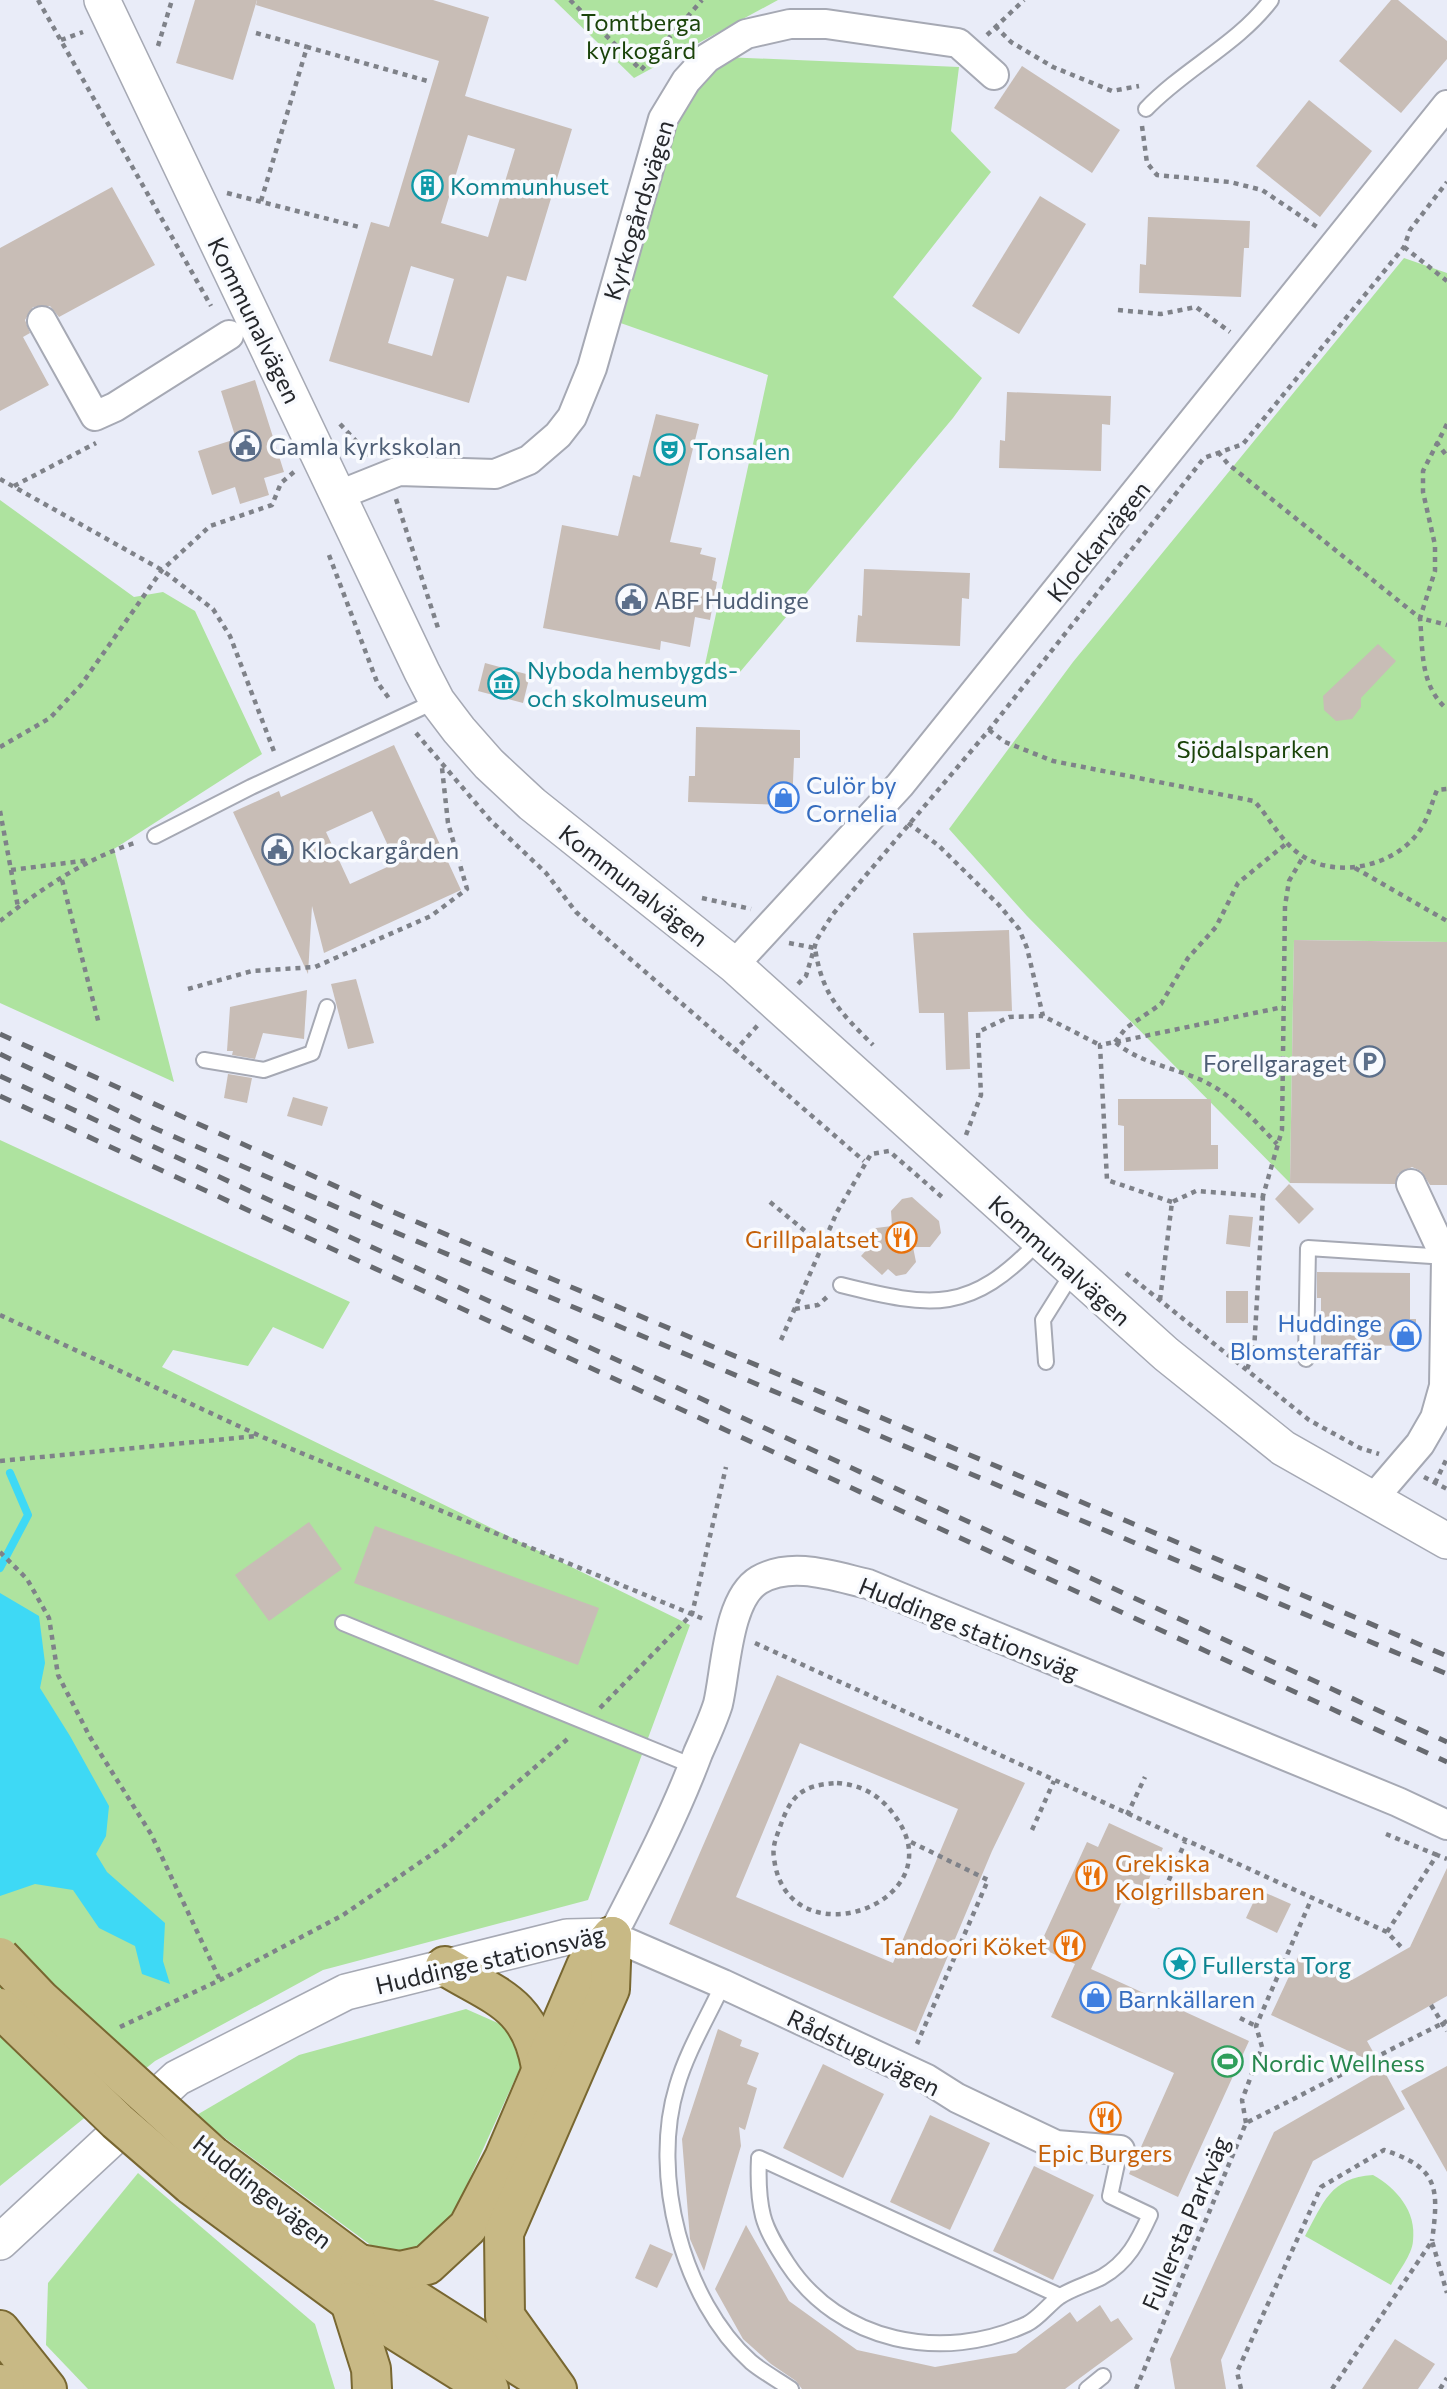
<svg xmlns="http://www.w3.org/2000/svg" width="1447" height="2389" font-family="Commissioner,sans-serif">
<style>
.green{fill:#aee39f}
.water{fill:#3ed9f5}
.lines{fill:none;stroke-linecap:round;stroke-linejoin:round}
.stream{stroke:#3ed9f5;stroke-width:8}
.building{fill:#c8bdb6;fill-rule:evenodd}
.service-casing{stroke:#a6a9b4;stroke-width:18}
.minor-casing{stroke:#a6a9b4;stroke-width:32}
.tertiary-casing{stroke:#a6a9b4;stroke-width:38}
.primary-casing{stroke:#786731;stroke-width:42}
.path{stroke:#7f8289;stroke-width:4.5;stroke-dasharray:5 5;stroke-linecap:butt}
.service{stroke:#fff;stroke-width:14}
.minor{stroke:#fff;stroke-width:28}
.tertiary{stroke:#fff;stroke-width:35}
.primary{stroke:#c8b985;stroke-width:38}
.rail{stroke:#676a70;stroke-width:5;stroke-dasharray:12 12;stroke-linecap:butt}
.primary-bridge-casing{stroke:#786731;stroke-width:42;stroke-linecap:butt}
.primary-bridge{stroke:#c8b985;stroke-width:38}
.labels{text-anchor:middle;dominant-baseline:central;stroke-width:7;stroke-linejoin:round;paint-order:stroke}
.park-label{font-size:24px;fill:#1a430a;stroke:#f8fafe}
.culture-label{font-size:24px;fill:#0d838f;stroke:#f8fafe;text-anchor:start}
.street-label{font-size:24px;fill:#25272b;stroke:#f8fafe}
.service-label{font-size:24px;fill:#4e5e75;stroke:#f8fafe;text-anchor:start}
.shop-label{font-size:24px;fill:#366cbe;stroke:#f8fafe;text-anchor:start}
.food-label{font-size:24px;fill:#c56008;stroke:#f8fafe;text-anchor:end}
.leisure-label{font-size:24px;fill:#27864d;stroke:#f8fafe;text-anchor:start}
</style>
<rect width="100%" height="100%" fill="#e9ecf8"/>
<!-- green -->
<g class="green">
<path d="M554,0H778L634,78Z"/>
<path d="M724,57L959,67L951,131L991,172L893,297L982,378L953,418L740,672L704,669L768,375L612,320L683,102Z"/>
<path d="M1404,258L1447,273V942L1294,940L1290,1183L1027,916L949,829L1073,662Z"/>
<path d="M0,500L134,597L163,592L195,611L262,754L114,849L174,1082L0,1003Z"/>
<path d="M0,1140L350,1302L323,1349L273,1327L248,1366L173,1350L162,1367L690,1625L588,1900L323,1970L155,2061L0,2186Z"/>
<path d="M466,2009L507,2027L521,2066L448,2226L413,2253L372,2246L195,2116L299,2055Z"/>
<path d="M138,2173L315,2324L335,2389H88L46,2345L48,2283Z"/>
<path d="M1373,2175C1396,2188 1417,2211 1413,2241C1412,2255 1398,2272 1391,2285L1305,2236C1324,2202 1330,2178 1373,2175Z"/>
</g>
<!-- water -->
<path class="water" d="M0,1593L39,1616L45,1663L40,1688L70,1736L109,1806L106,1836L96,1854L107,1872L165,1923L163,1961L170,1984L142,1974L135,1946L99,1928L73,1890L35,1884L0,1896Z"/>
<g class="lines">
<!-- stream -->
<path class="stream" d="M0,1568L28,1515L10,1473"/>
</g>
<!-- building -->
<g class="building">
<path d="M195,0H257L233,80L176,63Z"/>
<path d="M257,0H433L489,17L465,96L572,129L526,281L507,276L469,403L329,361L371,222L389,227L439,61L256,5ZM468,135L515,149L488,237L441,223ZM411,266L454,279L432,356L388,343Z"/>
<path d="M1391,0H1398L1447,41V59L1401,113L1339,61Z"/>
<path d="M1022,66L1120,130L1092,173L994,108Z"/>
<path d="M1309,100L1372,151L1320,217L1256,166Z"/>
<path d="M112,187L155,265L59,317L50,306L33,307L25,320L30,333L23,337L49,385L0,411V248Z"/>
<path d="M1040,196L1086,224L1019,334L972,306Z"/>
<path d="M1148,217L1250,221L1249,248H1244L1241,297L1139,293L1140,264L1146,265Z"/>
<path d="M255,380L284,472L264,478L269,495L240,504L235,487L212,495L198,451L236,439L221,391Z"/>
<path d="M1007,392L1111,396L1110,425L1102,424L1101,471L999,468L1000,440L1005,441Z"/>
<path d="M656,414L699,424L670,542L702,548L700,554L716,558L712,580L717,582L710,620L695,617L690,647L661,641L660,650L543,628L562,525L618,536L633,475L640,477Z"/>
<path d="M864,569L970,573L969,599L962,598L960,646L856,642L858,615L862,616Z"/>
<path d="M1378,644L1396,661L1361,698V707L1352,719L1336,721L1324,710L1323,696Z"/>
<path d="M485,663L530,675L523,703L478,691Z"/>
<path d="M696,727L800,730V758H794L792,805L688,802L689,776H695Z"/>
<path d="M394,745L461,890L324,953L312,906L308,974L233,812L279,791L281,797ZM372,811L396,863L350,884L326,832Z"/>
<path d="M1009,930L1012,1011L968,1012L970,1069L946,1070L944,1013H919L913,933Z"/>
<path d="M1294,940L1447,942V1185H1430L1421,1171L1412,1167L1398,1174L1395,1184L1290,1183Z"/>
<path d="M356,979L374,1043L348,1049L331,984Z"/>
<path d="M307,990L304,1039L263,1033L255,1059L232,1055L233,1051H227L230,1007Z"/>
<path d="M228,1074L252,1078L247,1103L224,1098Z"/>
<path d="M293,1097L328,1107L322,1126L287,1116Z"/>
<path d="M1118,1099H1211V1145H1218V1169L1124,1171V1126L1118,1125Z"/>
<path d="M1289,1184L1314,1209L1299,1224L1275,1199Z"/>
<path d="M912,1197L939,1221L941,1233L930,1247H913L916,1262L906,1274L896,1276L888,1269L882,1275L861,1256L870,1246L869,1236L876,1228L892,1226L891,1211L902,1199Z"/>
<path d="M1229,1215L1253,1217L1250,1247L1226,1244Z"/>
<path d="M1317,1272L1410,1273V1319H1416V1346L1321,1345V1298H1317Z"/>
<rect x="1226" y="1291" width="22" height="32"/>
<path d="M309,1522L342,1569L269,1621L235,1575Z"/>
<path d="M375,1526L599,1608L578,1665L354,1583Z"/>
<path d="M777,1675L1025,1783L992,1851L916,2032L669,1924ZM800,1743L958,1809L893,1963L736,1897Z"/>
<path d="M1109,1823L1163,1848L1145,1888L1131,1882L1091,1969L1249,2041L1178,2197L1129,2174L1174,2073L1051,2017L1075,1964L1039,1947L1087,1842L1098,1847Z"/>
<path d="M1447,1868V1996L1367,2041L1381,2066L1271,2015L1299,1955L1352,1980L1410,1947Z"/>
<path d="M1259,1890L1291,1904L1277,1933L1246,1918Z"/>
<path d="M718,2029L742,2040L740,2046L759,2053L747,2084L757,2088L745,2130L739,2127L741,2146L704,2271L690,2239L682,2139Z"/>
<path d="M823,2064L884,2094L843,2178L783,2148Z"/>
<path d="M1447,2066V2172L1401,2091Z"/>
<path d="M1383,2069L1405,2109L1313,2161L1221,2360L1226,2389H1175L1170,2359L1274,2132Z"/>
<path d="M930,2115L990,2143L950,2230L890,2202Z"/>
<path d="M1034,2166L1094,2195L1053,2280L993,2251Z"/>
<path d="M746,2225L789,2301L857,2350L935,2367L1016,2353L1070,2312L1077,2322L1100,2305L1111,2322L1118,2318L1133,2339L1065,2389H802L796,2381L771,2364L743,2339L715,2289Z"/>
<path d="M650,2244L673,2254L657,2288L635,2278Z"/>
<path d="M1395,2339L1435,2364L1418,2389H1362Z"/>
</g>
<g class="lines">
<defs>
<g id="service">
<path d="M1146,109C1184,69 1238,44 1271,0"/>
<path d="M155,836L251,787L436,701"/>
<path d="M204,1060L264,1070L312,1053L327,1007"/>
<path d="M841,1285C933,1308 970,1314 1039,1241"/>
<path d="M1306,1359L1308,1248L1447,1257"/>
<path d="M1046,1362L1043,1320L1073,1272"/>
<path d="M343,1623L693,1766"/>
<path d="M723,1984C708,2017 687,2051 677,2086C650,2174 682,2300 751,2362C763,2372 778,2380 791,2389"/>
<path d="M1060,2296L759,2158C758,2178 758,2196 763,2216C767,2232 778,2249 787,2263C839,2343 943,2363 1027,2324C1039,2318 1048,2305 1059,2297C1072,2288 1089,2284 1102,2277C1128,2262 1138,2241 1150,2215L1110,2196L1120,2150"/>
<path d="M1087,2389L1103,2376"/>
</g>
<g id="minor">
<path d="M42,321L95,416L115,407L229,335"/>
<path d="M339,495L399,471L495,474L529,460L558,435L572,417L592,368L663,119L686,81L707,58L746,34L790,24H826L958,43L994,75"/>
<path d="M734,965L900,785L1447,105"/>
<path d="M1372,1500L1420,1444L1435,1418L1444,1386L1446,1259L1411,1184"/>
<path d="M1120,2150L1056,2145L957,2098L927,2079L723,1984L612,1936C643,1876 674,1817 698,1753C705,1737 713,1720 718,1704C726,1671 727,1599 759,1580C792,1561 833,1576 868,1584L1398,1802L1447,1825"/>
</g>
<g id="tertiary">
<path d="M102,0L422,672L437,701L459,730L489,764L532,804L734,965L1166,1354L1283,1448L1447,1541"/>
<path d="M0,2242L177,2078L346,1992L567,1937L612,1936"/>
</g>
<g id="primary">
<path d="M445,1966C496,1997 530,2003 541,2067"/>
<path d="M212,2155L359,2264L543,2381"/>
<path d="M191,2185L350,2302L489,2389"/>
<path d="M359,2264L400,2271L427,2265L468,2227L504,2158L586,1966L612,1936"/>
<path d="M350,2302L371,2369L372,2389"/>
<path d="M0,2330L47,2389"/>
<path d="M0,2384L5,2389"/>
<path d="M557,2389L505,2316L504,2233L610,1989L612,1936"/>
</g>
</defs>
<!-- service casing -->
<use href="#service" class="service-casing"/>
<!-- minor casing -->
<use href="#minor" class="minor-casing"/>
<!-- tertiary casing -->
<use href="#tertiary" class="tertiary-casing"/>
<!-- primary casing -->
<use href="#primary" class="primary-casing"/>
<!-- path -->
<g class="path">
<path d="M38,0L211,306"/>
<path d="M570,0L641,70L702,0"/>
<path d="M995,26L1011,42L1053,67L1112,91L1139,86"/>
<path d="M256,33L307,47"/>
<path d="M987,35L1024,0"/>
<path d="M61,40L83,32"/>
<path d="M158,46L172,0"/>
<path d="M1142,126L1147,163L1157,175L1230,182L1262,190L1317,227"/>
<path d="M227,193L359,227"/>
<path d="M261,201L307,47L431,82"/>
<path d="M1404,247L1447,281"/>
<path d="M1118,310L1161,314L1196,307L1230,332"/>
<path d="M340,424L370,456"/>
<path d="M1447,424L1423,471V492L1435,545V571L1420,618L1447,625"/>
<path d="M1436,442L1447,456"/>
<path d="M1218,452L1228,464L1420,618C1423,651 1420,686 1447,709"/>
<path d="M0,479L162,570L213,609L230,636L275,754"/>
<path d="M14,486L96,443"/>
<path d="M396,499L439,631"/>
<path d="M329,555L377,682L391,701"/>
<path d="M989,730L1005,742L1053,761L1254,801C1271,819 1282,844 1304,857C1341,880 1402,864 1423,825C1429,815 1432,802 1437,790L1447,789"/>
<path d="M416,733L491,821L546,873L576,912L864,1161"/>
<path d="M0,747L50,718L81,685L162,570L210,526L272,505L281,483L294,472"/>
<path d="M0,811L11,870L90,860"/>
<path d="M908,823L938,845L999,905L1019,929L1027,948L1043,1016L1100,1045"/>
<path d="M1355,868L1447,921"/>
<path d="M11,870L18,907"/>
<path d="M62,880L99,1024"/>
<path d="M702,898L751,909"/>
<path d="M0,921C41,889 88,857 138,842"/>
<path d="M789,943L815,948C822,995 840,1012 873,1045"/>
<path d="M798,984L806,976L817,939L833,914L989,730L1204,458L1243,444L1404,247L1410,230L1447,182"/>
<path d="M188,989L252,971L315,967L431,916L467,889L448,823L442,768"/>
<path d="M1115,1042L1126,1028L1161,1004L1188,958L1216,927L1238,883L1287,843"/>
<path d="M1116,1042L1283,1007"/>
<path d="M734,1052L758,1025"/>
<path d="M966,1135L981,1095L978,1032L1009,1017L1043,1016"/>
<path d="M770,1202L822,1245"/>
<path d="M1172,1202L1107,1180L1100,1045L1115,1042C1138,1062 1171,1067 1199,1079C1231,1093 1253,1119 1277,1144"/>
<path d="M1126,1273L1309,1420L1360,1448L1379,1454"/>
<path d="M1160,1300L1172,1202L1196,1191L1263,1196L1282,1130L1285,906L1289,881L1303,857"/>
<path d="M795,1309L818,1305L828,1296"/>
<path d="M0,1315L260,1436L706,1620"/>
<path d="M781,1340L837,1212L871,1154L889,1151L942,1197"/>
<path d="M1247,1369L1254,1351L1263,1196"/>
<path d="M0,1461L257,1436"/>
<path d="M1424,1477L1447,1489"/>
<path d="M1435,1483L1447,1458"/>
<path d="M0,1552L27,1579L49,1618L58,1675L90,1737L151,1834L220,1980"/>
<path d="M755,1643L1387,1932L1404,1950"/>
<path d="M600,1708L692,1614L726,1467"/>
<path d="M837,1783C862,1785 880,1795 895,1816C959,1903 786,1964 774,1858C772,1847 776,1838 780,1827C791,1795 802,1785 837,1783Z"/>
<path d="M1127,1815L1145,1777"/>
<path d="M1032,1830L1054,1781"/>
<path d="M1386,1834L1437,1855"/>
<path d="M911,1842L988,1880L917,2044"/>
<path d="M1157,1908L1185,1842"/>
<path d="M1387,1932L1437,1855L1447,1859"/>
<path d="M1431,2005L1447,2031"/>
<path d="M1240,2018L1256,2026"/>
<path d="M120,2027L220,1980L343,1915L444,1846L571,1736"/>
<path d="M1246,2123L1242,2100L1262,2047L1256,2026L1311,1900"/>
<path d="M1136,2389L1246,2123L1447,2021"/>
<path d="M1241,2389L1237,2372L1321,2187L1384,2150C1439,2168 1439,2188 1432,2241"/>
<path d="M1332,2389L1432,2241L1447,2293"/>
<path d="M1440,2389L1447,2378"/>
</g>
<!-- service -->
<use href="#service" class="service"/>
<!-- minor -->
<use href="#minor" class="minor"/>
<!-- tertiary -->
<use href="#tertiary" class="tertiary"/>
<!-- primary -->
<use href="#primary" class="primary"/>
<!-- rail -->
<g class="rail">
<path d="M0,1034L386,1209L1447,1656"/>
<path d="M0,1054L154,1128L378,1225L1447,1674"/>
<path d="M0,1076L1447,1742"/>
<path d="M0,1096L1447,1762"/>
</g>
<defs>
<g id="primary-bridge">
<path d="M0,1957L40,1999L212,2155"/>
<path d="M0,2008L117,2121L191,2185"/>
</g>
</defs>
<!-- primary-bridge casing -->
<use href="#primary-bridge" class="primary-bridge-casing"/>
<!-- primary-bridge -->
<use href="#primary-bridge" class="primary-bridge"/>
</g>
<!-- icons -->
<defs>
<symbol id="building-ring" viewBox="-11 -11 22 22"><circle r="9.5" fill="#f8fafe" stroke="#0f9aa8" stroke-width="1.5"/><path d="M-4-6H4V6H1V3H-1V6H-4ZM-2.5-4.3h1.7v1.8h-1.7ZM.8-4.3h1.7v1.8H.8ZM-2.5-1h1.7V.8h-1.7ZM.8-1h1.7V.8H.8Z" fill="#0f9aa8"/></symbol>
<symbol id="civic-ring" viewBox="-11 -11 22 22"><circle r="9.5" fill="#f8fafe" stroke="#5c6f8a" stroke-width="1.5"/><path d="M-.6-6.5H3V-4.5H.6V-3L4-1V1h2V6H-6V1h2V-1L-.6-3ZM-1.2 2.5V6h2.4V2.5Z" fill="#5c6f8a"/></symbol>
<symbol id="theatre-ring" viewBox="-11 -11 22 22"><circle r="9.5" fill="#f8fafe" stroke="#0f9aa8" stroke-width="1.5"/><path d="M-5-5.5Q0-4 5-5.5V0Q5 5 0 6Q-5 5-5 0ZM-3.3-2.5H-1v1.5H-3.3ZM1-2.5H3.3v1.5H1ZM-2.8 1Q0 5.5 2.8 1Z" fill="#0f9aa8"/></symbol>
<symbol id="museum-ring" viewBox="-11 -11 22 22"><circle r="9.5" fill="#f8fafe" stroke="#0f9aa8" stroke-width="1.5"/><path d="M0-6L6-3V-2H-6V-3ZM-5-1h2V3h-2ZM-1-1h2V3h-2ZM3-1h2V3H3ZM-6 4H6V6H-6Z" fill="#0f9aa8"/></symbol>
<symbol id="shop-ring" viewBox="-11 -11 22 22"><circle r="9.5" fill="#f8fafe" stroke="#3f7fe0" stroke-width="1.5"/><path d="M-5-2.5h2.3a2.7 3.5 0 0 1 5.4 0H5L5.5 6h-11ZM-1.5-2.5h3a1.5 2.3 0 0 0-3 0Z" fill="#3f7fe0"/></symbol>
<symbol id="parking-ring" viewBox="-11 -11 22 22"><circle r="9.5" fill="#f8fafe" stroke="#5c6f8a" stroke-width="1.5"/><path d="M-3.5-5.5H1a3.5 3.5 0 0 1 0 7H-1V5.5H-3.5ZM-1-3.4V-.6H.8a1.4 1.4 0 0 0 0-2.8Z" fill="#5c6f8a"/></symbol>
<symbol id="restaurant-ring" viewBox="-11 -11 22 22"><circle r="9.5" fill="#f8fafe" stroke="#e8710a" stroke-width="1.5"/><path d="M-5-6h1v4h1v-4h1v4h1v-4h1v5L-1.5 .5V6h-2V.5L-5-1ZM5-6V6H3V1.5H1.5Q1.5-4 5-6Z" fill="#e8710a"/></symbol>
<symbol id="sight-ring" viewBox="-11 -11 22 22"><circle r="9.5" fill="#f8fafe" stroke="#0f9aa8" stroke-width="1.5"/><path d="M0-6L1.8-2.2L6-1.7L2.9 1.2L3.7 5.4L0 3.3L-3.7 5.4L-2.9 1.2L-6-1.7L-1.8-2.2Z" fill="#0f9aa8"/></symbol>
<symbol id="stadium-ring" viewBox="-11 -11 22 22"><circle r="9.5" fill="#f8fafe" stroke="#2e9e5b" stroke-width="1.5"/><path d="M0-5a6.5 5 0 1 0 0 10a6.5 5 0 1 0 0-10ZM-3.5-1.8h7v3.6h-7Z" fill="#2e9e5b"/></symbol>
</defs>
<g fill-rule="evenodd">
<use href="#building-ring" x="410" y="168" width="35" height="35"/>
<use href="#civic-ring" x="228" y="428" width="35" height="35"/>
<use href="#theatre-ring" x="652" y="432" width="35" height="35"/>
<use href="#civic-ring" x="614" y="582" width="35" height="35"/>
<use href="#museum-ring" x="486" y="666" width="35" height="35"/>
<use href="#shop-ring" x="766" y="780" width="35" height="35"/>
<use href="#civic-ring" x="260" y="832" width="35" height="35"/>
<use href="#parking-ring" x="1352" y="1044" width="35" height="35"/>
<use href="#restaurant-ring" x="884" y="1220" width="35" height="35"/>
<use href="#shop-ring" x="1388" y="1318" width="35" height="35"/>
<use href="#restaurant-ring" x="1074" y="1858" width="35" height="35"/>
<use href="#restaurant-ring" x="1052" y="1928" width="35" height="35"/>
<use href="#sight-ring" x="1162" y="1946" width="35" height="35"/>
<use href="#shop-ring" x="1078" y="1980" width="35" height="35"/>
<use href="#stadium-ring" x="1210" y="2044" width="35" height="35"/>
<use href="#restaurant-ring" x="1088" y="2100" width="35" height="35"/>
</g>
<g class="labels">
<!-- park labels -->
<g class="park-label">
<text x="641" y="21">Tomtberga<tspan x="641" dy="28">kyrkogård</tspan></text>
<text x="1253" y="748">Sjödalsparken</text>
</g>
<!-- culture labels -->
<g class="culture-label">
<text x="450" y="185">Kommunhuset</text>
<text x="693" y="450">Tonsalen</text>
<text x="527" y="669">Nyboda hembygds-<tspan x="527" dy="28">och skolmuseum</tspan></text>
<text x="1202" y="1964">Fullersta Torg</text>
</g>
<!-- street labels -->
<g class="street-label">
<text transform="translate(638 210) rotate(-73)">Kyrkogårdsvägen</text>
<text transform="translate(255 320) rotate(64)">Kommunalvägen</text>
<text transform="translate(1098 541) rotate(-51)">Klockarvägen</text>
<text transform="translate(634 885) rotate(38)">Kommunalvägen</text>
<text transform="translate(1060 1260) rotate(42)">Kommunalvägen</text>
<text transform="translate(969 1628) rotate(22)">Huddinge stationsväg</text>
<text transform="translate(490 1959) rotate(-13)">Huddinge stationsväg</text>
<text transform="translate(864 2052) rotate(26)">Rådstuguvägen</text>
<text transform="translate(263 2191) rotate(38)">Huddingevägen</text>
<text transform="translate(1185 2223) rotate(-67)">Fullersta Parkväg</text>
</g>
<!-- service labels -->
<g class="service-label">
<text x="269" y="445">Gamla kyrkskolan</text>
<text x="654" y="599">ABF Huddinge</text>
<text x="301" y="849">Klockargården</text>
<text x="1347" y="1062" text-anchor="end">Forellgaraget</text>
</g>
<!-- shop labels -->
<g class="shop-label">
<text x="806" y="784">Culör by<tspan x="806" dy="28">Cornelia</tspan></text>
<text x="1382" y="1322" text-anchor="end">Huddinge<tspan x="1382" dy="28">Blomsteraffär</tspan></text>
<text x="1118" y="1998">Barnkällaren</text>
</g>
<!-- food labels -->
<g class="food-label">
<text x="879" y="1238">Grillpalatset</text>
<text x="1115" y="1862" text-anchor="start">Grekiska<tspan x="1115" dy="28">Kolgrillsbaren</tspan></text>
<text x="1047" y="1945">Tandoori Köket</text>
<text x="1105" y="2152" text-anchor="middle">Epic Burgers</text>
</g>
<!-- leisure labels -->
<g class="leisure-label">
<text x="1251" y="2062">Nordic Wellness</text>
</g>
</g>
</svg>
